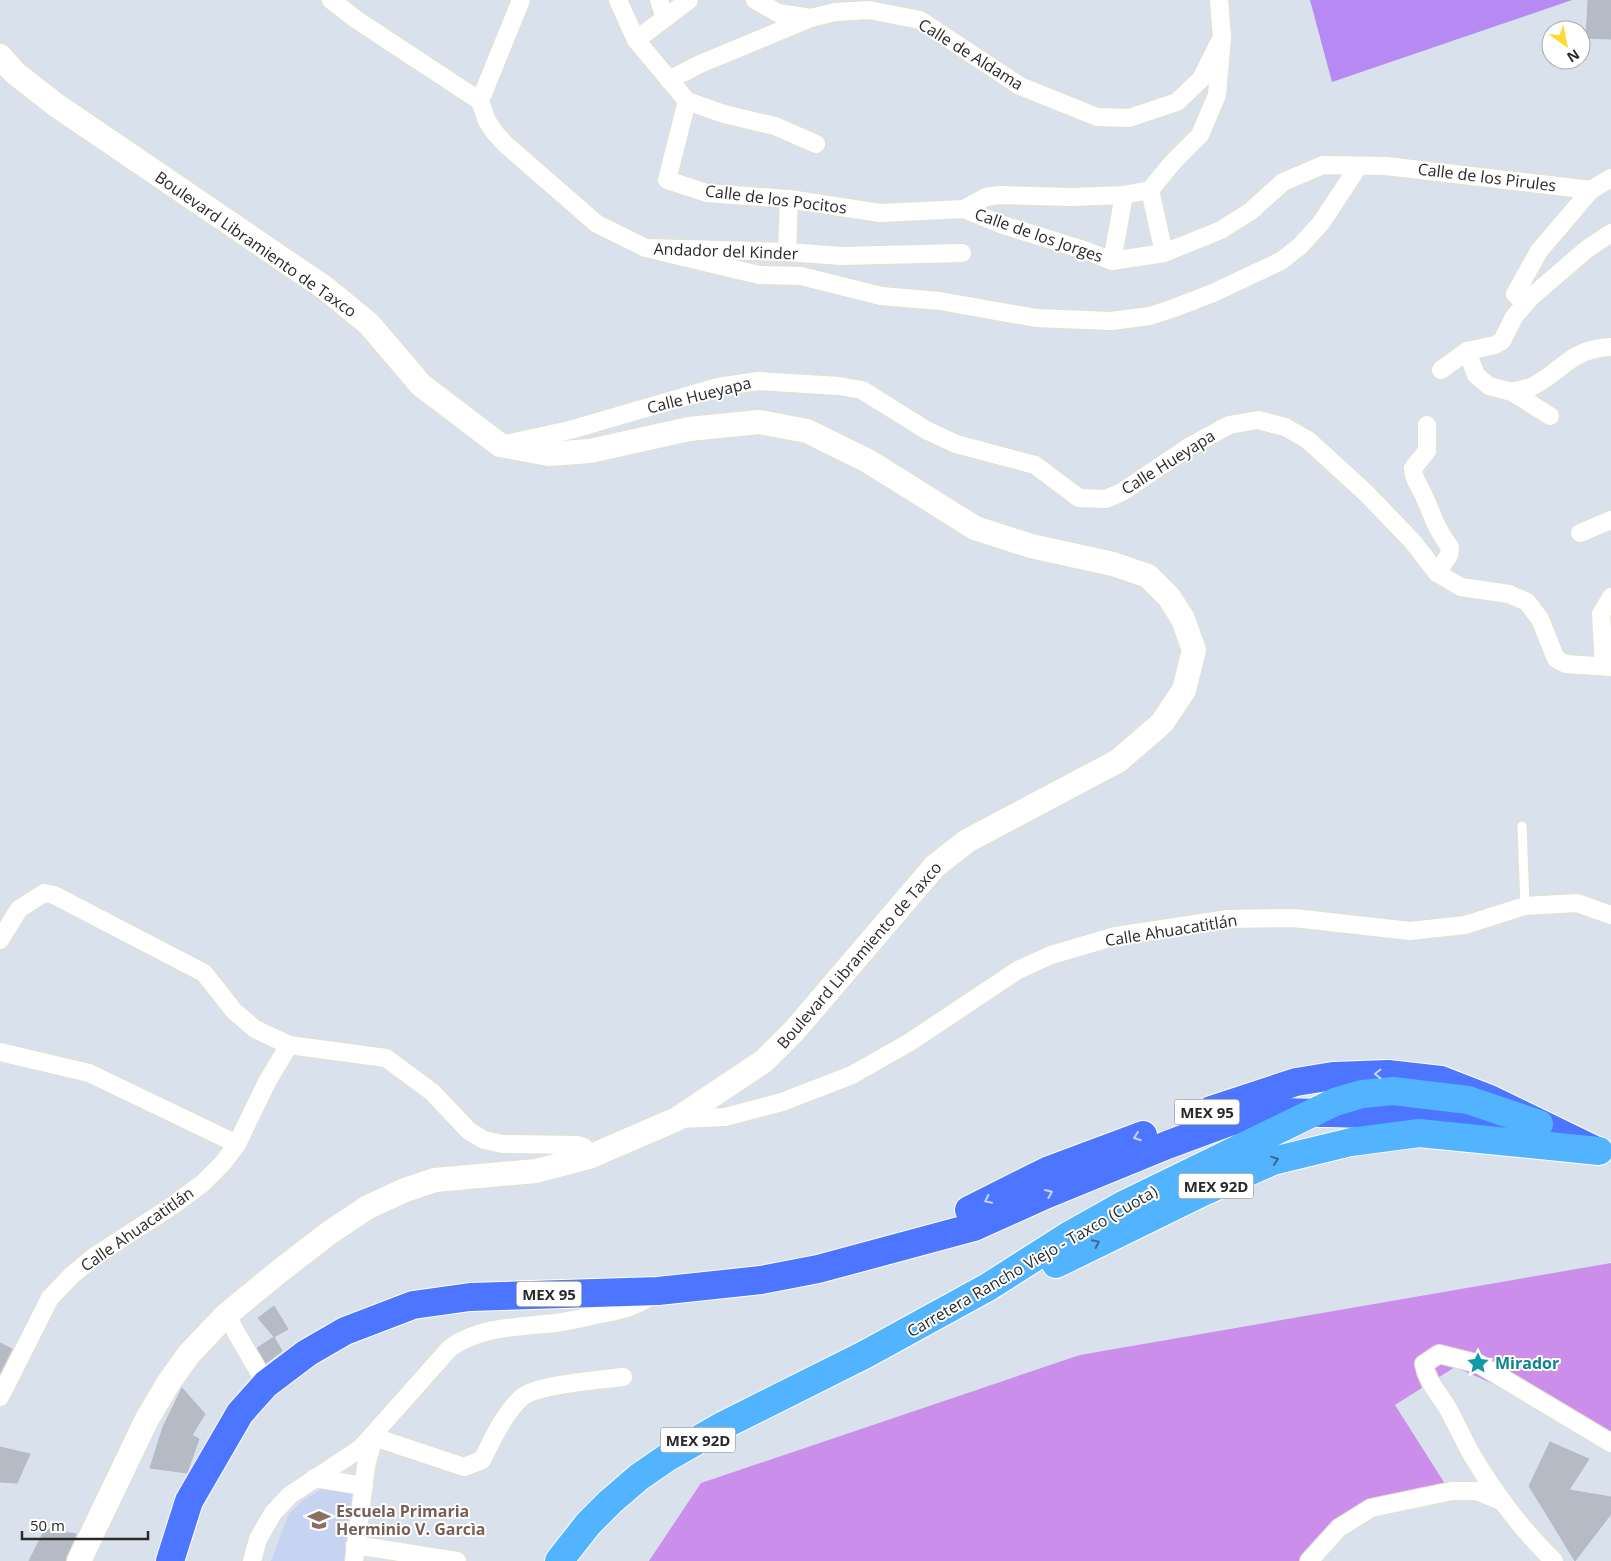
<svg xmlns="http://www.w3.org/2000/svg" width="1611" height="1561" font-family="'Open Sans',sans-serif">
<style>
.education{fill:#c6d4f1}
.green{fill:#cb8eea}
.pitch{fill:#b689f3}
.building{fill:#b6bac4;stroke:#b2bac8}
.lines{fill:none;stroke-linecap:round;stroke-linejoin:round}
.lane-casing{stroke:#e4e0ce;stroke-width:11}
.street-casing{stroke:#e4e0ce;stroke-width:20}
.secondary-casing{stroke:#e4e0ce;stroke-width:26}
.primary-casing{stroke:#fff;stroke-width:30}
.highway-casing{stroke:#fff;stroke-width:30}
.lane{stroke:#fff;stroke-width:9}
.street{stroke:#fff;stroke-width:18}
.secondary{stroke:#fff;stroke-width:24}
.primary{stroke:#4c76ff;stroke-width:28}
.highway{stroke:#52b4ff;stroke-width:28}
.oneway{stroke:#c9d6ff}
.oneway2{stroke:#3b6889}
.labels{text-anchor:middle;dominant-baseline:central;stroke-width:4;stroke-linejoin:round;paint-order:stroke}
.shield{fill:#fff;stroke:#696969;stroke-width:1}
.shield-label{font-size:15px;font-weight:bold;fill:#292929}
.street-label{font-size:16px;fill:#292929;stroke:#fff}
.culture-label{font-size:16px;font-weight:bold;fill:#0d838f;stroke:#fff;text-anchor:start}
.education-label{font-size:16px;font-weight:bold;fill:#785e54;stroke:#fff;text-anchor:start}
</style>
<rect width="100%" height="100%" fill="#d9e1ed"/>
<!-- education -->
<path class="education" d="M330,1484L358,1489L347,1561H271L289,1513L305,1499Z"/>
<!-- green -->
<path class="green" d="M1611,1263V1436L1455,1367L1395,1405L1447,1487L1364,1514L1320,1561H649L701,1483L1080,1355Z"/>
<!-- pitch -->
<path class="pitch" d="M1310,0H1572L1332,82Z"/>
<!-- building -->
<g class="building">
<path d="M1588,0H1611V39L1586,38Z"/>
<path d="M274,1306L288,1329L274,1337L258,1318Z"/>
<path d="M274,1337L282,1351L266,1363L257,1348Z"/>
<path d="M0,1343L12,1349L0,1373Z"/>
<path d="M182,1388L205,1414L192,1435L199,1439L187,1473L150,1468L163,1427Z"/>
<path d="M1550,1442L1589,1459L1569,1490L1611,1497V1514L1575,1561L1529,1486Z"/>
<path d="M0,1447L30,1454L17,1483L0,1482Z"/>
<path d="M45,1529L76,1534L65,1561H29Z"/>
</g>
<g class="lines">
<defs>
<path id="lane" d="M1522,826L1525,906"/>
<g id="street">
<path d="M331,0L357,20L480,101"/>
<path d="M521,0L480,101L487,121L495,133L505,144L597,224L646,248L787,252L841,256L962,253"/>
<path d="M618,0L636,40L687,101"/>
<path d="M659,0L665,18"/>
<path d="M755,0L778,13L811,18"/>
<path d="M636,40L689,0"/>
<path d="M669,80L700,64L811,18L835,12L869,10L920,20L1020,86L1097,117L1129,118L1177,102L1201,79L1222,37"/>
<path d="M687,101L667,180L707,193L789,199L880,213L964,209L1003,225L1087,251L1112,261L1164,253L1221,230L1251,211L1283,182L1323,165L1386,166L1591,190"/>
<path d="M687,101L724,114L775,126L816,144"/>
<path d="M1150,190L1164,253"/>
<path d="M964,209L986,197L999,195L1072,197L1124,195L1150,190L1173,162L1200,135L1217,95L1222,37L1219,0"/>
<path d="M646,248L759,275L801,276L881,296L940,301L1036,318L1111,321L1150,316L1174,308L1213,293L1281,261L1300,246L1321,223L1358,167"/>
<path d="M787,252L789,199"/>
<path d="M1112,261L1124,195"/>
<path d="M1530,298L1518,297L1515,294L1539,251L1591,190L1611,178"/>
<path d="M1467,351L1476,375L1489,386L1512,392L1550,416"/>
<path d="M1441,370L1467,351L1495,345L1502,341L1514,317L1530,298L1587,249L1611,233"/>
<path d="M1512,392C1518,390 1525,389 1531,387C1563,372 1568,349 1611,347"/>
<path d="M1427,425V451L1413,468C1414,480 1418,484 1423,494C1433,515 1435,528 1450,547L1449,555L1437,573"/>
<path d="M506,444L570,430L718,387L758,381L839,386L862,390L926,430L956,444L1035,465L1079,498L1106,499L1122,492L1189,447L1229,425L1258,420L1285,427L1308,440L1367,494L1413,542L1437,573L1461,587L1509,594L1527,602L1540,619L1556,659L1566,664L1611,667"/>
<path d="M1580,533L1611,520"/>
<path d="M1604,666L1601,614L1611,597"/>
<path d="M0,940L19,909L44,893L54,895L204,973L234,1011L255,1029L289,1045L386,1058L432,1092L469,1131L484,1140L503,1144L578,1145L584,1147L589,1157"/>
<path d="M0,1052L89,1073L237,1144"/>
<path d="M677,1119L725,1117L782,1102L852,1075L910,1042L1018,970L1051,955L1116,936L1228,919L1294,918L1410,931L1465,925L1525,906L1577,903L1611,915"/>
<path d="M226,1315L266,1384"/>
<path d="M0,1397L50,1298L71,1276L95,1256L172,1206L203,1183L223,1163L237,1144L267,1082L289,1045"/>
<path d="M374,1437L464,1467L482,1460C493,1439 503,1415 521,1398C536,1384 601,1380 623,1377"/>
<path d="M314,1478L364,1486"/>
<path d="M355,1545L457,1561"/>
<path d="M252,1561L258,1539L273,1513L290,1495L361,1448L450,1348C480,1326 520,1327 556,1323C571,1321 586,1317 601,1314C622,1310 639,1306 656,1292"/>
<path d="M354,1561L366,1466L374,1437"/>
<path d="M1309,1561L1339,1528L1371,1508L1452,1491H1477L1503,1502"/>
<path d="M1554,1561C1522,1530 1495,1494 1472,1455C1463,1439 1456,1423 1447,1407C1438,1392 1427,1382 1424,1364L1439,1354L1479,1364L1611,1443"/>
</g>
<path id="secondary" d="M0,56L15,73L56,105L325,288L369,324L421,385L500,445L549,454L590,451L689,429L759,422L807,431L868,461L975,528L1031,546L1113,564L1148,576L1169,597L1183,619L1194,650L1184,690L1162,723L1118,761L967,841L935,866L794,1031L764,1061L677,1119L589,1157L536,1171L435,1180L405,1190L368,1207L329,1233L281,1270L226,1315L189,1354L169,1382L147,1419L79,1561"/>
<g id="primary">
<path d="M1211,1110L1296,1082L1333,1076L1388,1074L1441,1080L1490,1099L1593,1149"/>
<path d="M969,1210L1049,1170L1143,1135"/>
<path d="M170,1561L189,1501L240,1413L266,1384L307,1353L345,1331L413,1305L470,1297L658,1291L761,1280L818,1269L974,1227L1045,1195L1167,1145L1229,1122L1278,1112L1418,1115L1489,1126L1522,1136"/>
</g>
<g id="highway">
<path d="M1056,1264L1203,1192L1273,1161L1351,1142L1419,1133L1599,1151"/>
<path d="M559,1561L588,1524L610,1502L639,1477L668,1457L724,1425L864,1355L988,1287L1068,1236L1125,1204L1335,1102L1362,1094L1393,1091L1468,1100L1539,1124"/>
</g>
</defs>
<!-- lane casing -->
<use href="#lane" class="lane-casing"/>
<!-- street casing -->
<use href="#street" class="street-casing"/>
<!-- secondary casing -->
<use href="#secondary" class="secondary-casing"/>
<!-- primary casing -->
<use href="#primary" class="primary-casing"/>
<!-- highway casing -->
<use href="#highway" class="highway-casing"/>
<!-- lane -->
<use href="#lane" class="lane"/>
<!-- street -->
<use href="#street" class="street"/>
<!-- secondary -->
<use href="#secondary" class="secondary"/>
<!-- primary -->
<use href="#primary" class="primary"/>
<!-- highway -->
<use href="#highway" class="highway"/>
</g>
<!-- one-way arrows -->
<defs><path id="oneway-chevron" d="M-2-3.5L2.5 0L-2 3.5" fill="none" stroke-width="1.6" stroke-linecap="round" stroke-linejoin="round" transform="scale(1.25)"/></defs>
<g class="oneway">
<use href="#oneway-chevron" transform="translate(1378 1074) rotate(179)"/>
<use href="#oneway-chevron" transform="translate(1137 1137) rotate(160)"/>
<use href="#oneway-chevron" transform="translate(1049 1193) rotate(-23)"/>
<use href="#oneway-chevron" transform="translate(988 1200) rotate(154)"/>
</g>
<g class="oneway2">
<use href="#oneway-chevron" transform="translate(1275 1160) rotate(-18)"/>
<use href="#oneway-chevron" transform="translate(1096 1243) rotate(-26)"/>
</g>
<!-- icons -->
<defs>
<symbol id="sight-bare" viewBox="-9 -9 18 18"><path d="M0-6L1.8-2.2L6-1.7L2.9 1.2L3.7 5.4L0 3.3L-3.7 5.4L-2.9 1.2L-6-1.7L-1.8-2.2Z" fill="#0f9aa8" stroke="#fff" stroke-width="2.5" paint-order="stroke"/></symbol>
<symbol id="school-bare" viewBox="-9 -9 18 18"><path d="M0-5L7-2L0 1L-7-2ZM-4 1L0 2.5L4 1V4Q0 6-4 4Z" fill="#8d6e63" stroke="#fff" stroke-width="2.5" paint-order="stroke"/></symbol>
</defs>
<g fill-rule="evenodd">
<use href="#sight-bare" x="1462" y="1347" width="32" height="32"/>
<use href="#school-bare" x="303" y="1504" width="32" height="32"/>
</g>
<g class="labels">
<!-- shield labels -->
<g class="shield">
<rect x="1174.5" y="1099.5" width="65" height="25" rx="4"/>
<rect x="1178.5" y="1173.5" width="75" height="25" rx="4"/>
<rect x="516.5" y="1281.5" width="65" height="25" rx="4"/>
<rect x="660.5" y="1427.5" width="75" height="25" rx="4"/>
</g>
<g class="shield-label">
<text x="1207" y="1112">MEX 95</text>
<text x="1216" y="1186">MEX 92D</text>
<text x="549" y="1294">MEX 95</text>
<text x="698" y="1440">MEX 92D</text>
</g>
<!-- street labels -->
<g class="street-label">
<text transform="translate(971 54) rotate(32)">Calle de Aldama</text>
<text transform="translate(1487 177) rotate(7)">Calle de los Pirules</text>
<text transform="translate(776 199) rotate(7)">Calle de los Pocitos</text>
<text transform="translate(1039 235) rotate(19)">Calle de los Jorges</text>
<text transform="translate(256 244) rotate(35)">Boulevard Libramiento de Taxco</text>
<text transform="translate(726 251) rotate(2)">Andador del Kinder</text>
<text transform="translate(699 395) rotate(-14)">Calle Hueyapa</text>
<text transform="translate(1168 462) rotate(-32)">Calle Hueyapa</text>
<text transform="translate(1171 930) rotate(-9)">Calle Ahuacatitlán</text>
<text transform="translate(859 955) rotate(-49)">Boulevard Libramiento de Taxco</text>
<text transform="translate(137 1229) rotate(-35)">Calle Ahuacatitlán</text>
<text transform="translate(1032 1261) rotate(-30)">Carretera Rancho Viejo - Taxco (Cuota)</text>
</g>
<!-- culture labels -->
<g class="culture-label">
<text x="1495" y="1363">Mirador</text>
</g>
<!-- education labels -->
<g class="education-label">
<text x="336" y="1511">Escuela Primaria<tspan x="336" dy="18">Herminio V. Garcìa</tspan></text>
</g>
</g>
<!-- north arrow -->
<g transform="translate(1566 45) rotate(147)"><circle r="24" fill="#ffffff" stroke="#a9a9a9"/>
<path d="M0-4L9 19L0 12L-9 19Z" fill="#ffd934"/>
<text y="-8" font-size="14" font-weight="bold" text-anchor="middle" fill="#292929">N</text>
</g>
<!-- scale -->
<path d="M22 1531v8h126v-8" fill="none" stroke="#292929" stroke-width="2.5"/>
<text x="30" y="1531" font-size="15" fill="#292929" stroke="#ffffff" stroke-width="4" paint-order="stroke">50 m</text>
</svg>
